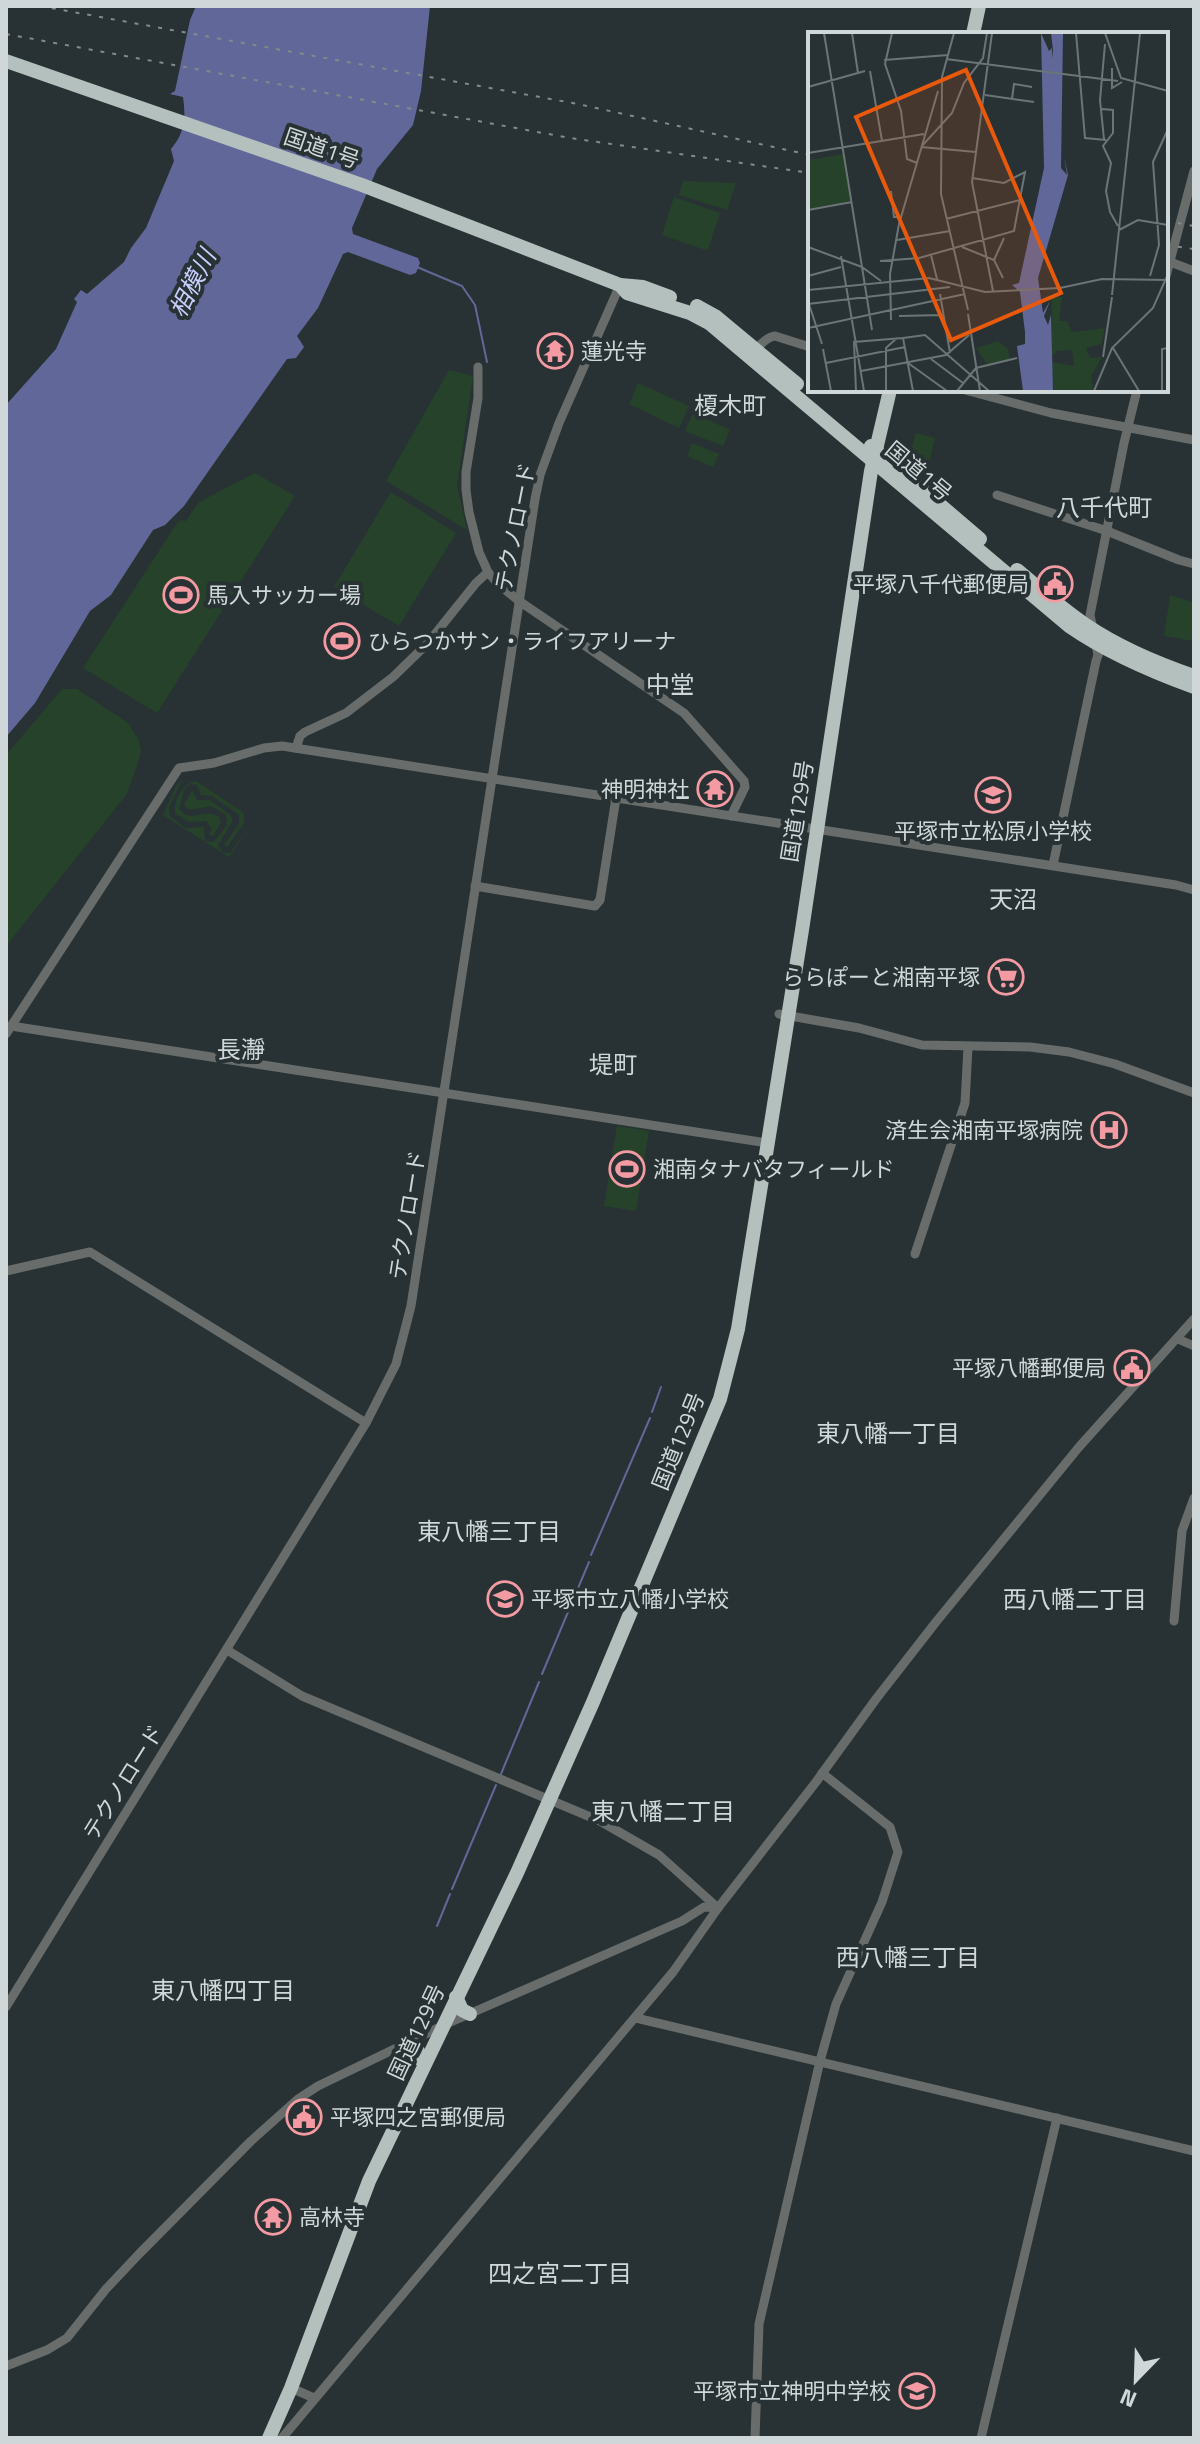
<svg xmlns="http://www.w3.org/2000/svg" width="1200" height="2444" font-family="'Titillium Web','Noto Sans JP',sans-serif">
<style>
.green{fill:#26422a}
.water{fill:#616899}
.lines{fill:none;stroke-linecap:round;stroke-linejoin:round}
.stream{stroke:#616899;stroke-width:2}
.minor{stroke:#686d6b;stroke-width:9}
.highway{stroke:#b4c0bd;stroke-width:14}
.rail{stroke:#828a8b;stroke-width:2;stroke-dasharray:4 8;stroke-linecap:butt}
.labels{text-anchor:middle;dominant-baseline:central;stroke-width:8;stroke-linejoin:round;paint-order:stroke}
.street-label{font-size:22px;fill:#d0d7d8;stroke:#283234}
.poi-label{font-size:22px;fill:#d0d7d8;stroke:#283234;text-anchor:start}
.water-label{font-size:24px;font-style:italic;fill:#c7cffd;stroke:#283234}
.neighbourhood-label{font-size:24px;fill:#d0d7d8;stroke:#283234}
.inset-road{fill:none;stroke:#6b7476;stroke-width:2}
.view{fill:#e8590c;fill-opacity:0.15;stroke:#e8590c;stroke-width:4}
.inset-edge{fill:none;stroke:#d0d7d8;stroke-width:4}
</style>
<rect width="100%" height="100%" fill="#283234"/>
<!-- green -->
<g class="green">
<path d="M683,181L736,183L727,210L679,195Z"/>
<path d="M674,197L720,213L708,249L705,250L662,235Z"/>
<path d="M449,370L473,376L457,486L467,530L386,481Z"/>
<path d="M638,383L689,406L679,428L629,404Z"/>
<path d="M693,413L730,430L723,446L685,431Z"/>
<path d="M916,433L935,438L930,458L917,474L907,465Z"/>
<path d="M692,443L719,454L713,467L687,456Z"/>
<path d="M255,473L295,496L157,713L83,668L177,523L181,520L186,521L199,502Z"/>
<path d="M391,492L456,533L399,626L334,587Z"/>
<path d="M1170,595L1194,603V641L1164,636Z"/>
<path d="M62,689H77L128,723L139,741L141,750L138,763L126,795L6,946V755Z"/>
<path d="M182,780L169,807L170,816L185,828L204,827L205,841L214,842L227,825L226,815L211,806L189,810L184,805L192,790L197,800H210L230,815L233,820L218,845L222,852L230,853L252,824L229,857L163,815L176,786Z"/>
<path d="M196,781L244,813V823L227,847L224,845L239,824V815L212,796L201,795L197,785L191,784L185,788L179,808C190,826 200,806 219,817L221,823L213,836L209,835L212,829L206,821L190,822L175,814C173,802 183,783 196,781Z"/>
<path d="M617,1126L649,1131L636,1211L604,1206Z"/>
</g>
<!-- water -->
<path class="water" d="M196,6H430L421,91L413,125L377,169L352,228L353,234L418,258L420,263L416,273L410,275L348,252L343,254L318,308L297,336L304,347L296,358L287,359L184,506L165,525L153,530L111,595L90,611L35,703L6,737V405L56,349L77,302L74,299L81,290L87,294L124,262L131,248L146,228L174,161L171,149C185,133 186,118 183,97L170,94L175,91L190,20Z"/>
<g class="lines">
<!-- stream -->
<g class="stream">
<path d="M417,267L462,286L475,305L487,362"/>
<path d="M652,1412L661,1387"/>
<path d="M591,1555L650,1418"/>
<path d="M542,1674L589,1562"/>
<path d="M501,1774L539,1682"/>
<path d="M452,1889L496,1785"/>
<path d="M437,1926L450,1894"/>
</g>
<!-- minor -->
<g class="minor">
<path d="M1170,262L1194,271"/>
<path d="M1166,276L1194,171"/>
<path d="M751,350C761,348 764,337 775,336L810,347"/>
<path d="M478,367V398L466,472V490L469,512L479,552L488,572L497,583L519,601L684,713L744,781L745,787L731,816"/>
<path d="M965,390L1051,413L1194,440"/>
<path d="M997,495L1107,531L1179,560L1194,564"/>
<path d="M1098,655L1090,615L1124,443L1137,390"/>
<path d="M296,748L300,736L305,732L346,713L393,677L427,644L476,583L488,572"/>
<path d="M1053,865L1096,661L1100,650"/>
<path d="M475,886L595,906L600,900L616,798"/>
<path d="M779,1014L859,1028L922,1045L1030,1047L1069,1052L1115,1064L1194,1093"/>
<path d="M11,1026L767,1143"/>
<path d="M6,1034L179,768L214,763L264,748L282,746L1176,885L1194,890"/>
<path d="M915,1254L965,1103L968,1047"/>
<path d="M6,1271L90,1252L366,1423"/>
<path d="M1178,1339L1194,1346"/>
<path d="M1174,1621L1182,1531L1194,1498"/>
<path d="M227,1650L302,1696L600,1821L659,1855L718,1908"/>
<path d="M6,2007L366,1423L396,1364L411,1306L535,499L540,475L559,423L620,285"/>
<path d="M636,2018L1194,2151"/>
<path d="M6,2366L47,2350L67,2338L106,2289L139,2254L251,2141L298,2099L318,2086L444,2025L682,1921L704,1907L718,1908"/>
<path d="M291,2388L314,2398"/>
<path d="M282,2438L673,1972L718,1908L816,1782L876,1699L936,1622L1079,1447L1194,1319"/>
<path d="M755,2438L759,2324L820,2061L836,2004L882,1902L898,1852L890,1827L822,1773"/>
<path d="M981,2438L1057,2118"/>
</g>
<!-- highway -->
<g class="highway">
<path d="M973,34L979,6"/>
<path d="M6,61L362,185L620,285L627,293L690,313L709,323L1069,626C1108,653 1150,671 1194,687"/>
<path d="M620,285L643,287L670,297"/>
<path d="M697,306L715,316L797,384"/>
<path d="M871,446L980,539"/>
<path d="M1017,570C1040,589 1062,609 1086,625C1120,648 1156,663 1194,676"/>
<path d="M456,1997L462,2010L470,2014"/>
<path d="M409,2042L418,2051L420,2059"/>
<path d="M269,2438L291,2388L369,2181L517,1873L593,1702L720,1399L738,1329L802,930L871,471L890,390"/>
</g>
<!-- rail -->
<g class="rail">
<path d="M40,6L578,104L810,155"/>
<path d="M6,34L570,138L810,173"/>
<path d="M1166,221L1194,226"/>
<path d="M1166,245L1194,249"/>
</g>
</g>
<!-- icons -->
<defs>
<symbol id="temple-ring" viewBox="-11 -11 22 22"><circle r="9.5" fill="#283234" stroke="#f49aa2" stroke-width="1.5"/><path d="M0-6L5-2H3V0L6.5 2.5H4V6H1.5V3h-3V6H-4V2.5H-6.5L-3 0V-2H-5Z" fill="#f49aa2"/></symbol>
<symbol id="civic-ring" viewBox="-11 -11 22 22"><circle r="9.5" fill="#283234" stroke="#f49aa2" stroke-width="1.5"/><path d="M-.6-6.5H3V-4.5H.6V-3L4-1V1h2V6H-6V1h2V-1L-.6-3ZM-1.2 2.5V6h2.4V2.5Z" fill="#f49aa2"/></symbol>
<symbol id="stadium-ring" viewBox="-11 -11 22 22"><circle r="9.5" fill="#283234" stroke="#f49aa2" stroke-width="1.5"/><path d="M0-5a6.5 5 0 1 0 0 10a6.5 5 0 1 0 0-10ZM-3.5-1.8h7v3.6h-7Z" fill="#f49aa2"/></symbol>
<symbol id="school-ring" viewBox="-11 -11 22 22"><circle r="9.5" fill="#283234" stroke="#f49aa2" stroke-width="1.5"/><path d="M0-5L7-2L0 1L-7-2ZM-4 1L0 2.5L4 1V4Q0 6-4 4Z" fill="#f49aa2"/></symbol>
<symbol id="supermarket-ring" viewBox="-11 -11 22 22"><circle r="9.5" fill="#283234" stroke="#f49aa2" stroke-width="1.5"/><path d="M-6-5.5h2.5l.6 2H6L4.5 2H-2.5L-4.4-4H-6ZM-1.5 3.2a1.3 1.3 0 1 0 .1 0ZM3 3.2a1.3 1.3 0 1 0 .1 0Z" fill="#f49aa2"/></symbol>
<symbol id="hospital-ring" viewBox="-11 -11 22 22"><circle r="9.5" fill="#283234" stroke="#f49aa2" stroke-width="1.5"/><path d="M-5-5h3v3.5h4V-5h3V5h-3V1.5h-4V5h-3Z" fill="#f49aa2"/></symbol>
</defs>
<g fill-rule="evenodd">
<use href="#temple-ring" x="535" y="331" width="40" height="40"/>
<use href="#civic-ring" x="1035" y="564" width="40" height="40"/>
<use href="#stadium-ring" x="161" y="575" width="40" height="40"/>
<use href="#stadium-ring" x="322" y="621" width="40" height="40"/>
<use href="#temple-ring" x="695" y="769" width="40" height="40"/>
<use href="#school-ring" x="973" y="775" width="40" height="40"/>
<use href="#supermarket-ring" x="986" y="957" width="40" height="40"/>
<use href="#hospital-ring" x="1089" y="1110" width="40" height="40"/>
<use href="#stadium-ring" x="607" y="1149" width="40" height="40"/>
<use href="#civic-ring" x="1112" y="1348" width="40" height="40"/>
<use href="#school-ring" x="485" y="1579" width="40" height="40"/>
<use href="#civic-ring" x="284" y="2097" width="40" height="40"/>
<use href="#temple-ring" x="253" y="2197" width="40" height="40"/>
<use href="#school-ring" x="897" y="2371" width="40" height="40"/>
</g>
<g class="labels">
<!-- street labels -->
<g class="street-label">
<text transform="translate(322 148) rotate(19)">国道1号</text>
<text transform="translate(919 471) rotate(40)">国道1号</text>
<text transform="translate(515 527) rotate(-79)">テクノロード</text>
<text transform="translate(797 811) rotate(-81)">国道129号</text>
<text transform="translate(407 1215) rotate(-81)">テクノロード</text>
<text transform="translate(678 1441) rotate(-68)">国道129号</text>
<text transform="translate(123 1782) rotate(-58)">テクノロード</text>
<text transform="translate(416 2032) rotate(-65)">国道129号</text>
</g>
<!-- poi labels -->
<g class="poi-label">
<text x="581" y="351">蓮光寺</text>
<text x="1029" y="584" text-anchor="end">平塚八千代郵便局</text>
<text x="207" y="595">馬入サッカー場</text>
<text x="368" y="641">ひらつかサン・ライフアリーナ</text>
<text x="689" y="789" text-anchor="end">神明神社</text>
<text x="993" y="831" text-anchor="middle">平塚市立松原小学校</text>
<text x="980" y="977" text-anchor="end">ららぽーと湘南平塚</text>
<text x="1083" y="1130" text-anchor="end">済生会湘南平塚病院</text>
<text x="653" y="1169">湘南タナバタフィールド</text>
<text x="1106" y="1368" text-anchor="end">平塚八幡郵便局</text>
<text x="531" y="1599">平塚市立八幡小学校</text>
<text x="330" y="2117">平塚四之宮郵便局</text>
<text x="299" y="2217">高林寺</text>
<text x="891" y="2391" text-anchor="end">平塚市立神明中学校</text>
</g>
<!-- water labels -->
<g class="water-label">
<text transform="translate(192 283) rotate(-63)">相模川</text>
</g>
<!-- neighbourhood labels -->
<g class="neighbourhood-label">
<text x="730" y="405">榎木町</text>
<text x="1104" y="507">八千代町</text>
<text x="670" y="684">中堂</text>
<text x="1013" y="899">天沼</text>
<text x="241" y="1049">長瀞</text>
<text x="613" y="1064">堤町</text>
<text x="888" y="1433">東八幡一丁目</text>
<text x="489" y="1531">東八幡三丁目</text>
<text x="1075" y="1599">西八幡二丁目</text>
<text x="663" y="1811">東八幡二丁目</text>
<text x="908" y="1957">西八幡三丁目</text>
<text x="223" y="1990">東八幡四丁目</text>
<text x="560" y="2273">四之宮二丁目</text>
</g>
</g>
<!-- overview -->
<g transform="translate(808 32)">
<rect width="360" height="360" fill="#283234"/>
<path d="M36,122L44,169L0,177V128ZM250,264L254,266L251,289H259L264,300L297,296L293,312L278,316L282,326L294,325L283,344L285,359H246L243,330L266,334L264,318L249,319L243,326L244,265ZM190,309L200,317L202,327L179,332L168,316Z" fill="#26422a"/>
<path d="M233,1L241,19L244,16V27L245,18L243,1H255L253,136L259,143L256,125L260,143L230,246L235,281L242,269L236,284L240,293L243,283L245,359H215L209,314L217,312V300L212,260L204,253L211,251L236,136Z" fill="#616899"/>
<path class="inset-road" d="M16,1L54,235L73,249M44,1L50,41M84,1L77,32L93,79L99,127L109,131M146,1L134,45L133,162L160,278M184,1L164,150L185,259M268,1L277,106L298,108M297,1L313,46L360,59M138,27L310,49M76,28L140,23M304,36V56L314,50M62,39L74,109M0,55L57,39M177,63L226,70M204,67L206,52L224,55M294,77L305,78V101L295,114L303,131L298,159L302,180L310,194M296,107L292,68L297,12M113,115L144,81L156,51L175,26L179,1M113,115L168,120M0,121L116,102M83,159L86,185H93M0,178L44,170M138,187L212,168M311,198L330,188L360,193M89,208L142,199M0,215L54,235L64,298M154,215L186,228L195,246M123,223L129,247M33,224L56,359M186,228L196,206M72,229L111,226L206,199L217,140L196,151L164,146M0,244L33,235M342,244L351,213L345,130L360,97M0,258L121,246L177,260L252,256L294,247L360,248M132,262L142,321M304,263L332,1M0,269L14,312M0,272L142,255M160,282L172,359M91,284L136,283M83,288L82,242L91,192L130,59M0,296L157,262M95,306L117,303L181,359M95,306L105,359M305,316L331,359M15,317L23,359M295,325L304,265M123,327L155,351M18,331L97,315M100,331L139,359M53,339L138,323L161,303M48,359L46,310L95,306M78,359V316L89,306M149,359L168,336L209,326M286,359L304,316L345,276L360,242M354,359V317L360,316"/>
<path class="view" d="M158,38L253,261L143,308L48,85Z"/>
<rect width="360" height="360" class="inset-edge"/>
</g>
<!-- border -->
<rect width="1200" height="2444" fill="none" stroke="#d0d7d8" stroke-width="16"/>
<!-- north arrow -->
<g transform="translate(1136 2380) rotate(203)" stroke="#283234" stroke-width="6" paint-order="stroke">
<path d="M0-6L14 30L0 20L-14 30Z" fill="#d0d7d8"/>
<text y="-12" font-size="22" font-weight="bold" text-anchor="middle" fill="#d0d7d8">N</text>
</g>
</svg>
